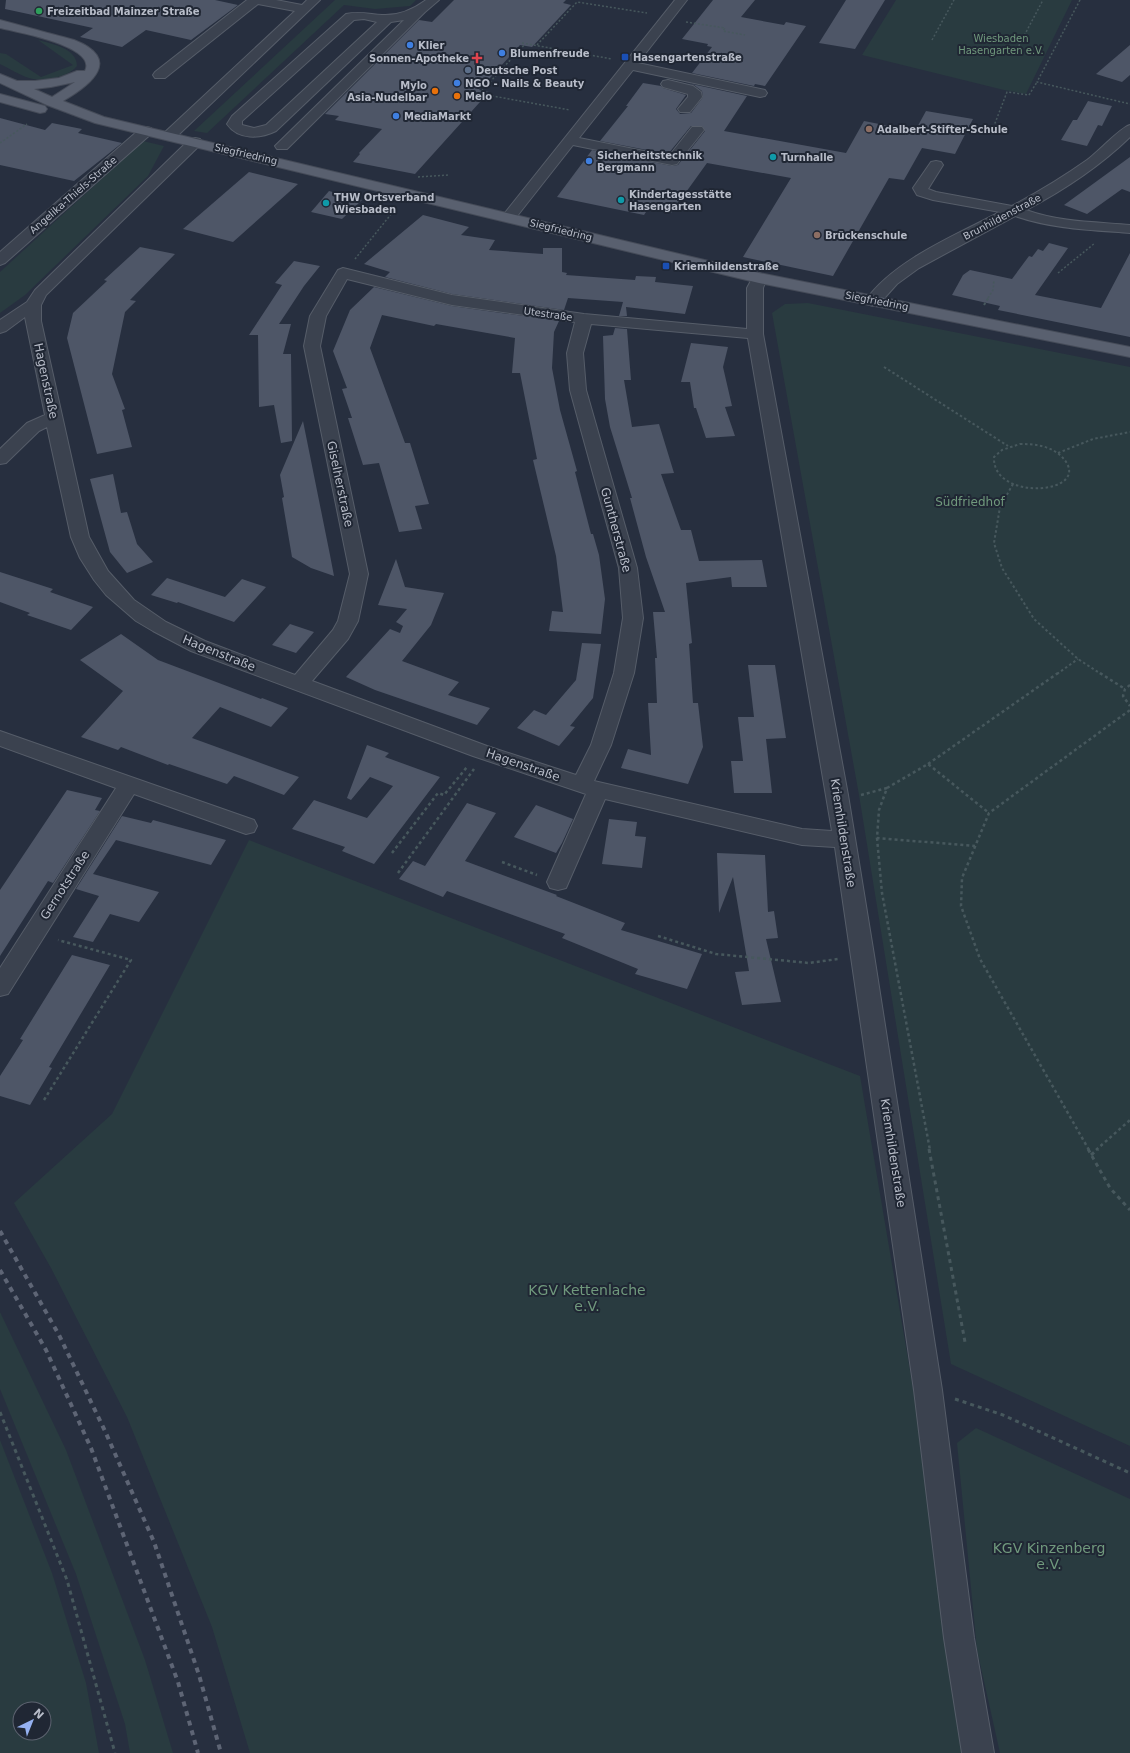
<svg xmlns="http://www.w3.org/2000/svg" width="1130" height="1753" font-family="'DejaVu Sans',sans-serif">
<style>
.green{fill:#293b40;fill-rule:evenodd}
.building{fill:#4e5667}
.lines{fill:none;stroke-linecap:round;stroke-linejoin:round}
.minor-casing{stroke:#565d69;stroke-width:2}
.major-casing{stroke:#454b58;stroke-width:2}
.path-far3{stroke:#47585d;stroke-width:1.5;stroke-dasharray:2 2;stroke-linecap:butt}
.path-far2{stroke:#47585d;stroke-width:2;stroke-dasharray:2.5 2.5;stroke-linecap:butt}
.path-far1{stroke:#47585d;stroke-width:2.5;stroke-dasharray:3 3;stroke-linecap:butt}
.path{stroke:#47585d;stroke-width:3;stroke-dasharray:4 4;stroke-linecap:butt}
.minor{fill:#3b424f;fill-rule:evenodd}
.major{fill:#59606f;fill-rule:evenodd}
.rail{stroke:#5e6575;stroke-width:4;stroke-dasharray:5 5;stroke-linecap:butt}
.leisure-dot{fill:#2e9e5b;stroke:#202734;stroke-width:1.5}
.shop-dot{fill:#3f7fe0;stroke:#202734;stroke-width:1.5}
.transit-dot{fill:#1a4fb4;stroke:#202734;stroke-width:1.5}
.health-dot{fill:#e0444e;stroke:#202734;stroke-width:1.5}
.service-dot{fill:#5c6f8a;stroke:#202734;stroke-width:1.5}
.food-dot{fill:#e8710a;stroke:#202734;stroke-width:1.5}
.education-dot{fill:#8d6e63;stroke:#202734;stroke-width:1.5}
.culture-dot{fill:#0f9aa8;stroke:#202734;stroke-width:1.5}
.labels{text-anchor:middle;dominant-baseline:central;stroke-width:4;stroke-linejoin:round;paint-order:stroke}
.far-poi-label{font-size:10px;font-weight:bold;fill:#b8bdc9;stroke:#202734;text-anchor:start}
.far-park-label{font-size:10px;fill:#70997d;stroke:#202734}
.far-street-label{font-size:10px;fill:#b8bdc9;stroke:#202734}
.street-label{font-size:12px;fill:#b8bdc9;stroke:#202734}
.park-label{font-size:12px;fill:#70997d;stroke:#202734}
.near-park-label{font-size:14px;fill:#70997d;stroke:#202734}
</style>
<rect width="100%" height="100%" fill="#272f3f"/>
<!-- green -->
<g class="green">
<path d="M335,0H416L410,6L375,9L344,5L207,133L194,131Z"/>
<path d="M896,0H1072L1026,94L1004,90L862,55Z"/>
<path d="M38,40C52,44 77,48 77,66C67,78 43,82 29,78C19,75 9,68 0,64V53L6,54L41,77L73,65Z"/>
<path d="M143,141L164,146L148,176L25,295L0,313V272Z"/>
<path d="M808,303L1130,367V1446L951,1364L859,795L772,313L785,304Z"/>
<path d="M249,840L860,1076L915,1400L961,1727L966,1753H250L212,1627L127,1417L51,1268L14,1203L112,1114Z"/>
<path d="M0,1312L66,1450L145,1660L173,1753H130L125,1724L76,1574L0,1389Z"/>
<path d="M976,1428L1130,1499V1753H1000L977,1650L957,1443Z"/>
<path d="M0,1440L52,1573L86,1683L99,1753H0ZM20,1709H44V1733H20Z"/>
</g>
<!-- building -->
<g class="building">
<path d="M6,0H215L238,5L191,40L146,30L122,47L80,37L93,28L5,9Z"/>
<path d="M454,0H566L563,3L571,5L532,47L520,45L479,90L489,92L415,174L353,162L360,154L359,153L382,129L335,120L339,116L325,114L419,20L432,22Z"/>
<path d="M713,0H755L741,17L784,25L786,22L806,26L765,86L755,84L754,86L692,73L712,47L707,46L708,44L682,39Z"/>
<path d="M846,0H885L855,49L819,43Z"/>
<path d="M1130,45V75L1122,82L1096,74Z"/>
<path d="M643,83L661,86L663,88L686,95L676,109L680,114L691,113L703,97L702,91L694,85L687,83L747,96L724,131L846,153L864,121L915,131L926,111L973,119L955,154L922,148L904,180L889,178L833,276L743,257L791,178L707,163L671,213L648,209L644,215L557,197L592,150L672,166L678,165L705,131L702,126H691L668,154L600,141L628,106H626Z"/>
<path d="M1088,101L1112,106L1102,126L1098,125L1087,146L1061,140L1073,120H1077Z"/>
<path d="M0,118L45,130L52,123L82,129L78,133L122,143L74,181L0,165Z"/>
<path d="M1130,157V192L1122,189L1087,214L1064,205Z"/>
<path d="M249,172L298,184L233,242L183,229Z"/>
<path d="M329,191L362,200L342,219L311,212Z"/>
<path d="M423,215L469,227L461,235L495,240L489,250L543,254V248H562V272L567,273L566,275L635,280L636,276L656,277L655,282L693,286L685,314L626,307L627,316H619L623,302L568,298L564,310L452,294L385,277L390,272L364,264Z"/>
<path d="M1049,243L1068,248L1035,295L1101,308L1130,253V337L998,310L1000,306L952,295L963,275L970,270L1012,279L1029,256L1032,257L1038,249L1043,251Z"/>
<path d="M140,247L175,254L130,300L136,301L125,312L112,374L125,409L122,410L132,447L97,454L67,338L73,313L107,281L104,280Z"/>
<path d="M294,261L320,266L304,286L279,324H291L283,354H291L292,441L281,443L274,405L259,407L258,335H249L282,285L275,283Z"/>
<path d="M374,287L452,306L559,321L554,332L552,368L560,410L577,471L575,472L591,534H593L599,555L605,599L601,634L549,631L552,611L563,612L556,556L533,460L537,459L520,373H512L515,338L436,324L434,326L382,315L370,348L405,443H410L429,504L415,506L422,529L399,532L379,463L363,465L348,418H352L342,389L347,388L333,351L350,310Z"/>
<path d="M615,328L627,329L631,380H624L632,427L659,424L674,473L661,474L681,530H691L699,561L762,560L767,587H732L731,577L686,583L692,643L689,644L693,703H698L703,747L688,784L621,768L628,749L651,755L648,703H657L655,658H657L653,612H665L646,557L630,498H632L610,427L605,399L603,336L613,335Z"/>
<path d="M691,343L728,347L723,367L732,406L725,407L735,436L706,438L696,408H694L690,382H681Z"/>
<path d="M303,421L330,555L334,576L311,568L292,557L282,498L284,497L280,475Z"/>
<path d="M113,474L121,513L127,512L137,544L153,562L127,573L110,552L90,479Z"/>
<path d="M396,559L405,587L444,593L431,625L402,661L459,682L448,695L490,708L477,725L375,690L346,677L390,629L400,633L403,626L396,622L407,609L378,605Z"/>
<path d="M0,572L53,589L50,592L93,607L71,630L27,615L30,613L0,602Z"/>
<path d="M167,578L225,597L242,579L266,587L234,622L178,602L177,603L151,595Z"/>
<path d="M290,624L314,632L296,653L272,645Z"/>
<path d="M121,634L158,660L261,699L262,698L288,708L271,727L220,707L192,738L299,777L284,795L234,776L227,784L169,764L168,765L121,747L118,750L81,737L123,691L80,660Z"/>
<path d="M582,643L601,644L593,698L570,726L575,727L559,746L517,728L534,710L546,715L576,680Z"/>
<path d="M748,665H775L786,738L766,739L772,793H734L731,761H743L738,717H754Z"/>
<path d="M367,745L389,753L385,757L440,777L374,864L342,851L345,847L292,829L314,800L367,818L393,786L370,777L351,800L347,798Z"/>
<path d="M67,790L102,798L95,810L100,811L53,883L48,881L0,956V890Z"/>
<path d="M467,803L496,813L465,861L557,895L556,896L625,923L621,930L702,954L687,989L635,974L638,969L562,938L565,934L447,891L443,897L399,879L413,861L425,866Z"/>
<path d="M536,805L573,819L562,843L556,853L514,837Z"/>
<path d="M122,816L151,823L153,820L226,840L211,865L116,840L93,874L159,892L139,922L110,914L93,942L73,937L99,896L76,889Z"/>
<path d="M609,819L637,822L635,836L646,837L642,868L602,864Z"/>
<path d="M717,853L765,855L768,912L774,911L778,938L766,939L781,1002L742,1005L735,972L749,971L733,877L719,913Z"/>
<path d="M72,955L110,965L49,1067L52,1068L30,1105L0,1096V1076L23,1040L20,1039Z"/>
</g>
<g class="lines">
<defs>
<g id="minor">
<path d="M247,0H276L302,5L307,0H320L174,139H164L162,136L164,133L295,11L258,4L165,78H155L153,75L155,72Z"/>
<path d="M426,0H439L425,12L287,149H277L275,146L404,20L391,22L276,131C260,139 238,140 227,124L232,116L346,14C359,11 369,14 382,15C398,16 414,9 426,0ZM364,19L377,22L266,125L254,128L242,125V121L354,20Z"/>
<path d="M675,0H687L638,63L765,90L767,93L765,96L760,97L633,70L579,138L669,156L692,127H702L704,130L677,164L672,165L573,145L514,220L509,221L504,220L502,217L504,214Z"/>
<path d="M668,80L693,86L701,92L702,97L690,112H680L678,109L688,97V94L663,87L661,84L663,81Z"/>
<path d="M1130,125V137C1099,167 1064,190 1026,210C1059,222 1095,222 1130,225V233C1091,230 1052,229 1015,216L919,268L897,284L879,304L873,306L867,304L865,301C894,260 956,235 1000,212L933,200L917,195L913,188L931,162L936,161L941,162L943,165L928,189L936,192L1012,206C1038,192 1063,177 1087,160C1097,153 1121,127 1130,125Z"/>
<path d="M146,127L151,128L153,131L151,134L5,263L0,265V252L141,128Z"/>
<path d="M195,138L200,139L202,142L200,145L46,295L41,305V321L89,537L108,571L134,600L166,622L205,641L295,675L333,630L338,621L350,574L304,346L310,316L338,270L343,268L452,295L584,314L747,329V288L754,275L759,273L764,275L767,278L763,288V334L848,795L874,955L942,1390L974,1638L994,1753H962L944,1638L914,1390L835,847L802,845L605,799L566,888L558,890L550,888L547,882L586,794L473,756L191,651L153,631L136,621L106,595L94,580L80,558L71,537L47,427L39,431L6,463L0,464V449L27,423L45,415L25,317L6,331L0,333V320L27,302L35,290L190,139ZM347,279L452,305L575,322L567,353L570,390L619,568L623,618L614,673L591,745L576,775L487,746L312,681L348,639L358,621L368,574L320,346L326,316ZM591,324L748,338L832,831L802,829L594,781L611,745L634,673L643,618L637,568L586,390L583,353Z"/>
<path d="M0,731L254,820L257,826L254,832L246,834L134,794L8,994L0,996V968L116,788L0,746Z"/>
</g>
<g id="major">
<path d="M0,20C15,24 30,28 44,32C54,35 65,37 74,40C123,59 91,85 63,101L104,117L759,273L1130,347V357L759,283L95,123L47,105L0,83V74L17,81H35L59,78L77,71H85C98,46 16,32 0,28ZM75,82L52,97L34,89L51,87Z"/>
<path d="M0,94L45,106L47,109L45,112L40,113L0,102Z"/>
</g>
</defs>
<!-- minor casing -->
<use href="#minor" class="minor-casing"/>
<!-- major casing -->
<use href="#major" class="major-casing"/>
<!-- path-far3 -->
<g class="path-far3">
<path d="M1080,0L1037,82L1130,104"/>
<path d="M686,22L725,28L723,31L745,35"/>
<path d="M932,40L954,0"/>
<path d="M522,43L612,59"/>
<path d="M537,45L577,2L647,13"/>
<path d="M1015,53L1043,0"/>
<path d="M476,93L570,110"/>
<path d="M479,94L525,44"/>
<path d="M992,131L1007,92L1029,95L1037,82"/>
<path d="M0,143L27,124"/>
<path d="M418,177L448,175"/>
<path d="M355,259L396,208"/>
<path d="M1058,273L1095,243"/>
<path d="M988,298L993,290L994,280"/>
</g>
<!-- path-far2 -->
<g class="path-far2">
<path d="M984,305L989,297"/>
<path d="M884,367L1008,446"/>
<path d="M1020,444C1036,444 1052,446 1063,458C1095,494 992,503 994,457L1002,450Z"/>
<path d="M1058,453L1093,439L1130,432"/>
<path d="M1013,484L1000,507L994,543L1002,568L1034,619L1078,659L1101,674"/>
<path d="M1057,674L1078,659"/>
</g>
<!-- path-far1 -->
<g class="path-far1">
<path d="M1100,673L1125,689"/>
<path d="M1130,685L1125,689L1123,696L1130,706"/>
<path d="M928,764L1058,673"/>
<path d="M887,788L928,764L989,813"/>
<path d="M861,795L887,788L879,810L877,838L975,846"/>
<path d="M877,838L882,893L930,1150"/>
<path d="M392,853L438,793L444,795L467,767"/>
<path d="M502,862L537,875"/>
<path d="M398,873L474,769"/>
<path d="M658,936L716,954L809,963L838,959"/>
<path d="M44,1100L131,960L58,940"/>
<path d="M1089,1150L980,959L961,906L962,878L989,813L1130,710"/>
<path d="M1096,1150L1130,1120"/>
</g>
<!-- path -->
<g class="path">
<path d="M929,1149L965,1342"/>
<path d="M1088,1149L1110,1188L1130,1210"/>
<path d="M1091,1155L1098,1149"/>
<path d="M955,1399L1003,1415L1130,1473"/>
<path d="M0,1412L67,1580L115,1753"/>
</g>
<!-- minor -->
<use href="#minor" class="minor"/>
<!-- major -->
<use href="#major" class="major"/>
<!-- rail -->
<g class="rail">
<path d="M0,1231L59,1335L105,1431L154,1542L199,1675L221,1753"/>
<path d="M0,1270L46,1350L91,1448L178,1682L198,1753"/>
</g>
</g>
<!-- markers -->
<circle class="leisure-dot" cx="39" cy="11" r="4"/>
<g class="shop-dot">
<circle cx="410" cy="45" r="4"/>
<circle cx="502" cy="53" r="4"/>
<circle cx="457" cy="83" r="4"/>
<circle cx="396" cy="116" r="4"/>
<circle cx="589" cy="161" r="4"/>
</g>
<g class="transit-dot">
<rect x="621" y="53" width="8" height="8" rx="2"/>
<rect x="662" y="262" width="8" height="8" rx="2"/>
</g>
<path class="health-dot" d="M475 52h4v4h4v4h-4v4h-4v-4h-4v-4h4z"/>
<circle class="service-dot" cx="468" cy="70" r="4"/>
<g class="food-dot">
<circle cx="435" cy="91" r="4"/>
<circle cx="457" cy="96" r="4"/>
</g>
<g class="education-dot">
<circle cx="869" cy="129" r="4"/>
<circle cx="817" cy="235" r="4"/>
</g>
<g class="culture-dot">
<circle cx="773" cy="157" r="4"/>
<circle cx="621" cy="200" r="4"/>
<circle cx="326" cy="203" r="4"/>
</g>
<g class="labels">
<!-- far-poi labels -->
<g class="far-poi-label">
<text x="47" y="11">Freizeitbad Mainzer Straße</text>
<text x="418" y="45">Klier</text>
<text x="510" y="53">Blumenfreude</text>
<text x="633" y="57">Hasengartenstraße</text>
<text x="469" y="58" text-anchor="end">Sonnen-Apotheke</text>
<text x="476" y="70">Deutsche Post</text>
<text x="465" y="83">NGO - Nails &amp; Beauty</text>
<text x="427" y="85" text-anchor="end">Mylo<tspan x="427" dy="12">Asia-Nudelbar</tspan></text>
<text x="465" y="96">Melo</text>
<text x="404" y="116">MediaMarkt</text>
<text x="877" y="129">Adalbert-Stifter-Schule</text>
<text x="597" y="155">Sicherheitstechnik<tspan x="597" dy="12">Bergmann</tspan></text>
<text x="781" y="157">Turnhalle</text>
<text x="629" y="194">Kindertagesstätte<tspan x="629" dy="12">Hasengarten</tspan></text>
<text x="334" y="197">THW Ortsverband<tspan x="334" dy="12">Wiesbaden</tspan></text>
<text x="825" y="235">Brückenschule</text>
<text x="674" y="266">Kriemhildenstraße</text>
</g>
<!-- far-park labels -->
<g class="far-park-label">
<text x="1001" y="38">Wiesbaden<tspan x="1001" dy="12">Hasengarten e.V.</tspan></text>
</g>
<!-- far-street labels -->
<g class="far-street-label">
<text transform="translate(246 154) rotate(13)">Siegfriedring</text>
<text transform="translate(73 195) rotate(-41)">Angelika-Thiels-Straße</text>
<text transform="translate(1002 217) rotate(-28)">Brunhildenstraße</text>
<text transform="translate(561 230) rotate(14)">Siegfriedring</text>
<text transform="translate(877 301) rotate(11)">Siegfriedring</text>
<text transform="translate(548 314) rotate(8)">Utestraße</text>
</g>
<!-- street labels -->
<g class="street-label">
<text transform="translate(46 381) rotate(78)">Hagenstraße</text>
<text transform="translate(340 484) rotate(78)">Giselherstraße</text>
<text transform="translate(616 530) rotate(75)">Guntherstraße</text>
<text transform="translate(219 653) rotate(22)">Hagenstraße</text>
<text transform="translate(523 765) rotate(19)">Hagenstraße</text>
<text transform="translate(843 833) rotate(81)">Kriemhildenstraße</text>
<text transform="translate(65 885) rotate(-57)">Gernotstraße</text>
<text transform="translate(893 1153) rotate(81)">Kriemhildenstraße</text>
</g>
<!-- park labels -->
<g class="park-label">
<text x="970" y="502">Südfriedhof</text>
</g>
<!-- near-park labels -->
<g class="near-park-label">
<text x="587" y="1290">KGV Kettenlache<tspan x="587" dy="16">e.V.</tspan></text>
<text x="1049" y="1548">KGV Kinzenberg<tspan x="1049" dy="16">e.V.</tspan></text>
</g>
</g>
<!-- north arrow -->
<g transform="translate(32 1721) rotate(43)"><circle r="19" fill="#202734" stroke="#5d6370"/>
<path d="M0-3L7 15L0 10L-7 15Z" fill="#95b1f1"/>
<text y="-6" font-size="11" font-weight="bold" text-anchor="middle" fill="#b8bdc9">N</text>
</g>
</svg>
